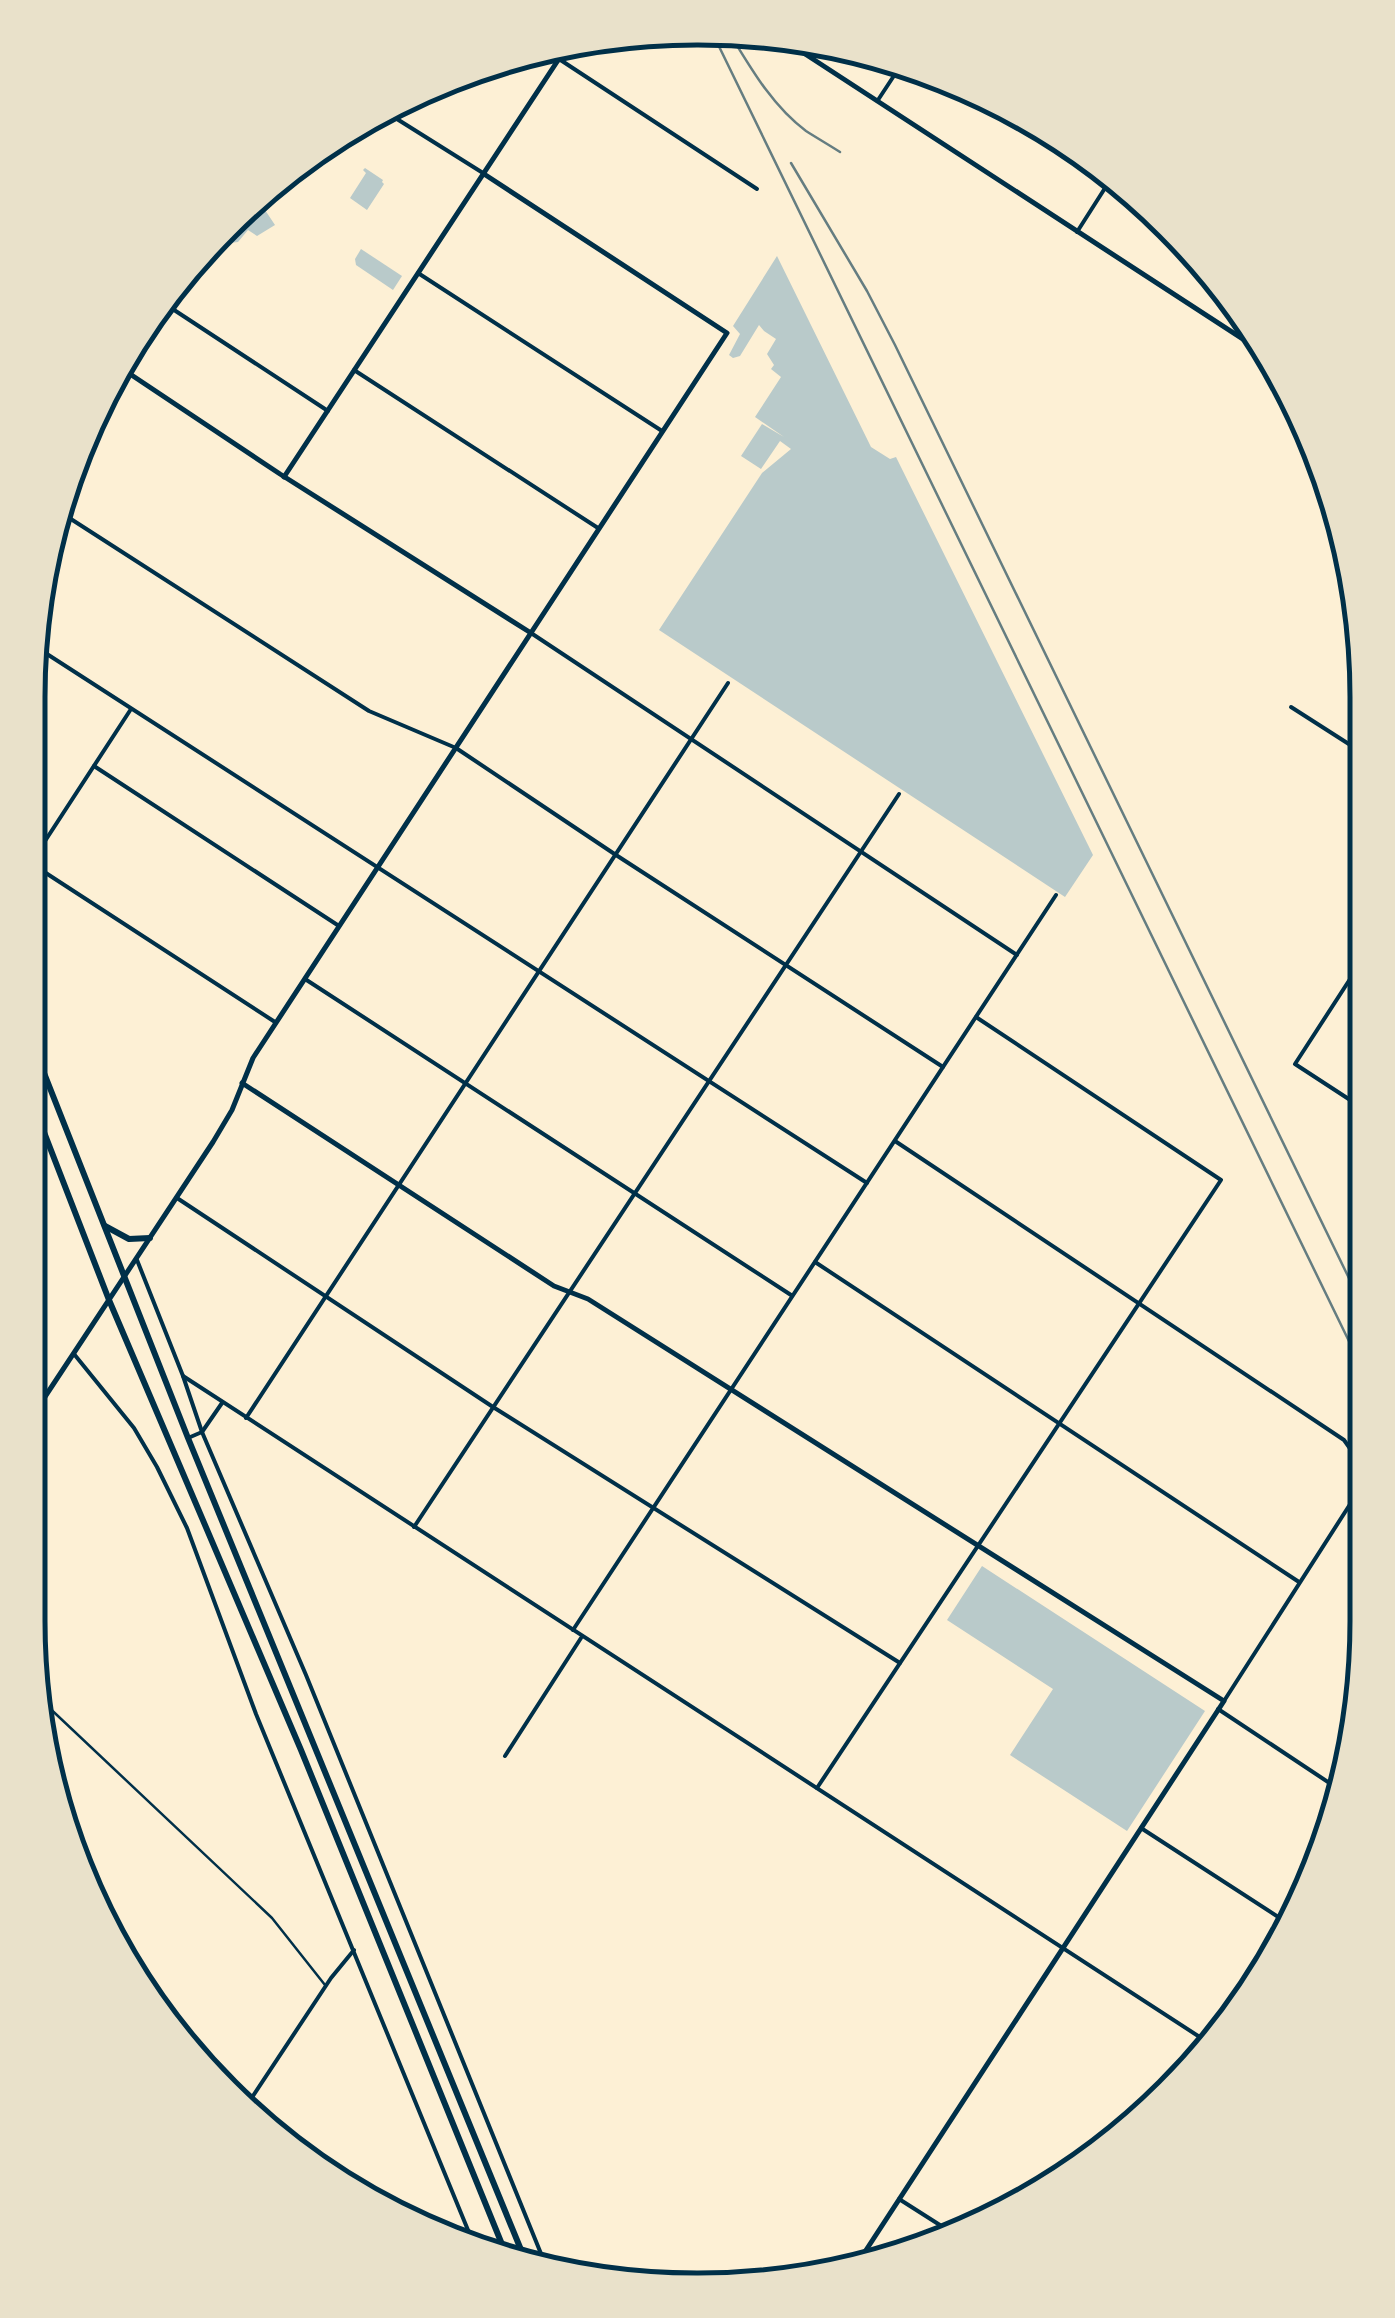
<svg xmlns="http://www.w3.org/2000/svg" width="1395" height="2318" font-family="'Fira Sans Condensed',sans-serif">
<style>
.green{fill:#b9caca}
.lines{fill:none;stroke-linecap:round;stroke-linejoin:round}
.service{stroke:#003049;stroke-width:2.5}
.minor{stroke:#003049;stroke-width:4}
.tertiary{stroke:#003049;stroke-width:5}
.trunk{stroke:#003049;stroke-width:6}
.rail{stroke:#657d81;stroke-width:2.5}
.rim{fill:none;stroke:#003049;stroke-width:5}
</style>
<rect width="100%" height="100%" fill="#fdf0d5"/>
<!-- green -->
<g class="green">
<path d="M365,168L383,180L382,182L384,184L367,210L350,198L366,173L363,170Z"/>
<path d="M243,207L248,213L256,208L265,210L275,225L257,236L248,230L238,242L230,243L218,234Z"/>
<path d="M361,249L402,276L393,290L356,265L355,259Z"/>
<path d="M777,256L871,447L890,459L896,457L1093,855L1065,897L659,630L762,473L791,449L780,441L761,469L741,456L762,424L784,437L755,417L781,377L771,369L774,365L767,354L776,339L764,331L759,325L740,356L733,358L729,355L740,334L733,326Z"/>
<path d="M982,1566L1205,1711L1127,1831L1010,1755L1053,1689L947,1620Z"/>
</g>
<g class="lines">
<!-- service -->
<path class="service" d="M41,1700L272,1918L325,1985"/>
<!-- minor -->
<g class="minor">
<path d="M559,59L757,189"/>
<path d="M878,100L903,62"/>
<path d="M381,109L483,173"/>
<path d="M1077,232L1114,174"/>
<path d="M418,273L662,431"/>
<path d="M148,321L159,305L165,304L328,411"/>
<path d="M354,370L598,528"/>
<path d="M60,512L369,711L456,748L616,855L943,1067"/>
<path d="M531,633L1017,955"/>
<path d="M33,645L867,1183"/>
<path d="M1291,707L1366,755"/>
<path d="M94,766L339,926"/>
<path d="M32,861L131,709"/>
<path d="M32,864L275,1022"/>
<path d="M305,979L791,1295"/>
<path d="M1364,1109L1295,1064L1365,956"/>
<path d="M895,1141L1344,1440L1361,1464L1356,1495L1224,1701"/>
<path d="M177,1198L493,1407L900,1663"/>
<path d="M137,1260L183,1376L202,1432L306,1675L546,2266"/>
<path d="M815,1262L1299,1582"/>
<path d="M74,1354L134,1428L157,1467L187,1528L256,1714L477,2252"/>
<path d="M183,1376L1212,2045"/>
<path d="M246,1418L728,683"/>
<path d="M188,1438L202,1432L222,1403"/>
<path d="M414,1527L899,794"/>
<path d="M573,1630L1056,895"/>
<path d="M1218,1709L1340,1790"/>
<path d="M505,1756L581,1638"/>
<path d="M817,1788L1221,1180L976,1017"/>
<path d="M1141,1828L1289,1924"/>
<path d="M245,2108L331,1978L354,1950"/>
<path d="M899,2199L954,2234"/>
</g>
<!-- tertiary -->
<g class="tertiary">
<path d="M776,35L1278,362"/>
<path d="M543,49L559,59"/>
<path d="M121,368L280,474L531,633"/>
<path d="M284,477L570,42"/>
<path d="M242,1083L554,1286L588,1299L1224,1701L857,2264"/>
<path d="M29,1421L213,1142L232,1110L253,1058L727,333L484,174"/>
</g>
<!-- trunk -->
<g class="trunk">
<path d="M31,1040L188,1438L526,2262"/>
<path d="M30,1096L109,1300L301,1750L508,2259"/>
<path d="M105,1226L129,1239L150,1238"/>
</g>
<!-- rail -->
<g class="rail">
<path d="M727,29C749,65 771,105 806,131C817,138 829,145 840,152"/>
<path d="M711,30L1363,1370"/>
<path d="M791,163L867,291L895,345L1363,1307"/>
</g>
</g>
<!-- crop -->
<path d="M0 0H1395V2318H0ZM697 45H698A652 652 0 0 1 1350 697V1621A652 652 0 0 1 698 2273H697A652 652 0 0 1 45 1621V697A652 652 0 0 1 697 45Z" fill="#e9e1ca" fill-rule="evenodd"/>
<path class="rim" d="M697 45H698A652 652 0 0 1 1350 697V1621A652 652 0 0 1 698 2273H697A652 652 0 0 1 45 1621V697A652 652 0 0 1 697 45Z"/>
</svg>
